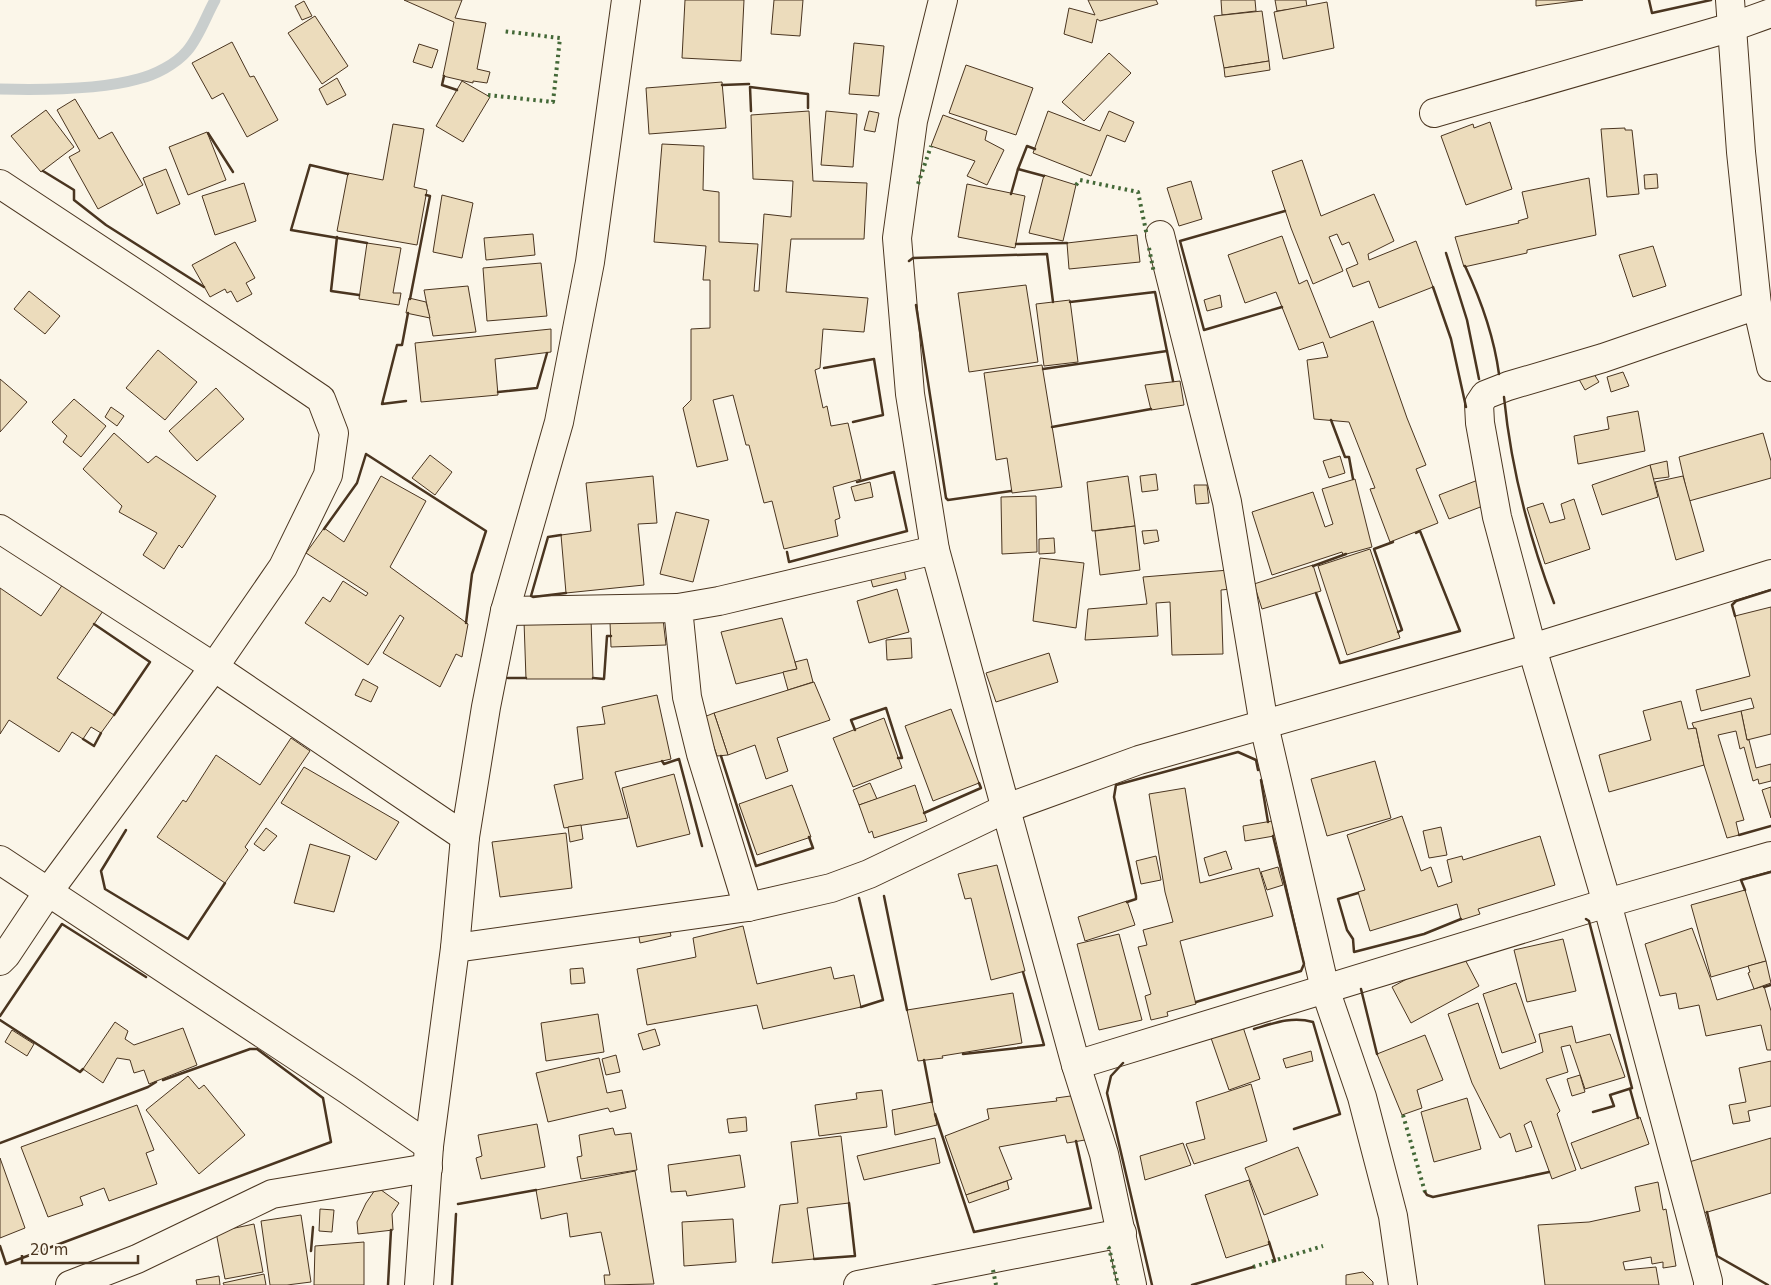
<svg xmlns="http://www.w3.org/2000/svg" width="1771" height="1285" font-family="'DejaVu Sans',sans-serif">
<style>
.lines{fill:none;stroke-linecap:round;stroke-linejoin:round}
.stream{stroke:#c9cecd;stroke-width:11}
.building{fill:#ecdcbc;stroke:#4a3520}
.minor-casing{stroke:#4a3520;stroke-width:30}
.minor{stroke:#fbf6e9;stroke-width:28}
.hedge{stroke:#436837;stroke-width:4;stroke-dasharray:2.5 4;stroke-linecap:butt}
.wall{stroke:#4a3520;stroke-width:2.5}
</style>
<rect width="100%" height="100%" fill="#fbf6e9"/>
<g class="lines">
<!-- stream -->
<path class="stream" d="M0,89C40,90 99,90 138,79C155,75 176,64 187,51C199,37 206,16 215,0"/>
</g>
<!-- building -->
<g class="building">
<path d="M404,0H462L455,18L486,23L477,69L490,72L487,83L473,81V83L443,76L454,22Z"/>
<path d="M685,0H744L741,61L682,58Z"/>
<path d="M774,0H803L800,36L771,34Z"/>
<path d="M1088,0H1156L1158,4L1100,21L1097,19L1092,43L1064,34L1069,8L1095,15Z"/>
<path d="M1221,0H1255L1256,11L1222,15Z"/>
<path d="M1275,0H1306L1307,7L1277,11Z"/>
<path d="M1536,0H1583L1536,6Z"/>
<path d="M304,1L312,16L302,20L295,6Z"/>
<path d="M1327,2L1334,48L1283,59L1274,12Z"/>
<path d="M1262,11L1269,61L1224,68L1214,16Z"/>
<path d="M315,16L348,66L322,84L288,33Z"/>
<path d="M232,42L250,77L254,76L278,120L247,137L223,93L212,99L192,63Z"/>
<path d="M854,43L884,46L879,96L849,94Z"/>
<path d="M419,44L438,50L432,68L413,62Z"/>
<path d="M1109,53L1131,73L1084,121L1062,102Z"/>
<path d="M1269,61L1270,70L1225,77L1224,68Z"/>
<path d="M966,65L1033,88L1016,135L949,113Z"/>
<path d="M337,78L346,95L327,105L319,89Z"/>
<path d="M462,81L490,97L463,142L436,126Z"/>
<path d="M722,82L726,128L649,134L646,88Z"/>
<path d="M75,99L99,139L112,132L143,185L98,209L69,157L80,151L57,110Z"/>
<path d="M46,110L74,147L41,172L11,136Z"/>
<path d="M809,111L813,181L867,183L864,239H791L786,292L868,298L864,332L823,329L820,368L815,370L823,408L827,406L831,426L848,423L861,479L833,487L840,518L835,520L838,536L784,549L772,501L764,503L749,445H746L733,395L713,400L728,460L697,467L683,408L691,400V329L710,328V280H703L706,246L654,242L662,144L704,146L703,190L719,192V242L758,244L754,291H759L764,214L791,217L793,181L753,179L751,115Z"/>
<path d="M826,111L857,114L853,167L821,165Z"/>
<path d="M869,111L879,113L875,132L864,130Z"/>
<path d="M1048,111L1100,131L1109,111L1134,122L1125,142L1107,135L1091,176L1033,153Z"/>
<path d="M943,115L987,131L985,140L1004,150L987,185L967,176L975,161L931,146Z"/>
<path d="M1490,122L1512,189L1466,205L1441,136L1473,124L1474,128Z"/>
<path d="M393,124L424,129L414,187L427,190L417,245L337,231L348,173L383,180Z"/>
<path d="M1625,128V130H1632L1639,194L1607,197L1601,129Z"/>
<path d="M207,132L226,180L188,195L169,147Z"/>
<path d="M1302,160L1321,216L1374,194L1394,241L1368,254L1369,260L1416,241L1433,287L1379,308L1369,281L1353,287L1346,269L1358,264L1349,242L1342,245L1337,234L1329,237L1343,271L1313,284L1291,228L1272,171Z"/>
<path d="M166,169L180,204L157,214L143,178Z"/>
<path d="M1657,174L1658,188L1645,189L1644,175Z"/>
<path d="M1044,175L1076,185L1063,241L1029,233Z"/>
<path d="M1589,178L1596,235L1527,250V253L1464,267L1455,237L1519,223L1518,221L1528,218L1522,192Z"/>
<path d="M1191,181L1202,219L1179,226L1167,188Z"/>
<path d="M244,183L256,221L215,235L202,196Z"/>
<path d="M967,184L1025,196L1015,248L958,237Z"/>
<path d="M442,195L473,203L462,258L433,252Z"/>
<path d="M533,234L535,255L486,260L484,238Z"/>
<path d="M1137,235L1140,262L1069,269L1067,243Z"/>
<path d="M1282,236L1299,284L1307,280L1330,338L1373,321L1407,418L1426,465L1416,469L1438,523L1390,542L1370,489L1375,488L1349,422L1314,419L1307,360L1328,357L1323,342L1299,350L1276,292L1245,303L1228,255Z"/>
<path d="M235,242L255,278L246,283L252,294L237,302L231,291L227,293L225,289L210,297L192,265Z"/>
<path d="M367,243L401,248L393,293H401L399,305L359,299Z"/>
<path d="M1653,246L1666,286L1633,297L1619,255Z"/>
<path d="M541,263L547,316L487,321L483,268Z"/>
<path d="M1026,285L1038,362L969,372L958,293Z"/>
<path d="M468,286L476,332L433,336L424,290Z"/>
<path d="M29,291L60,316L45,334L14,309Z"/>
<path d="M1220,295L1222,307L1207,311L1204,300Z"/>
<path d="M409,298L426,302L430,318L406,313Z"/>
<path d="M1070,300L1078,362L1044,366L1036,304Z"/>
<path d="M551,329V352L495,359L498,395L421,402L415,343Z"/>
<path d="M158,350L197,382L165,420L126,388Z"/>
<path d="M1042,365L1062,487L1012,493L1007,458L996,460L984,373Z"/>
<path d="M1589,366L1599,382L1585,390L1576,374Z"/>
<path d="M1623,372L1629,386L1611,392L1607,377Z"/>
<path d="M0,379L27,402L0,432Z"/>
<path d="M1180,381L1184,405L1151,410L1145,385Z"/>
<path d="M216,388L244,419L197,461L169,431Z"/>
<path d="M74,399L106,426L81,457L63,442L67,436L52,422Z"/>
<path d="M111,407L124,416L117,426L105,417Z"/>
<path d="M1638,411L1645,451L1578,464L1574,436L1609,429L1607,417Z"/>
<path d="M114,433L148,463L156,456L216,496L182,548L179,545L164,569L143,555L157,533L119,512L122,506L83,469Z"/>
<path d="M1763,433L1771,461V478L1689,501L1679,457Z"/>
<path d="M430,455L452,472L435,495L412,478Z"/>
<path d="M1340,456L1345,473L1329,478L1323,461Z"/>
<path d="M1667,461L1669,477L1653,479L1650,465Z"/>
<path d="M1650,465L1658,497L1602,515L1592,485Z"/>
<path d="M1156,474L1158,490L1142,492L1140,476Z"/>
<path d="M381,476L426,501L390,567L468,624L462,657L456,654L440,687L383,653L404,618L400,615L368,665L305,623L323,597L330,602L343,581L366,596L368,593L306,553L324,528L344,542Z"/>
<path d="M653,476L657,523L638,524L644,585L566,593L561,535L591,531L586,483Z"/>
<path d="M1128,476L1135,526L1092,531L1087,482Z"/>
<path d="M1683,476L1704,551L1676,560L1655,482Z"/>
<path d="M1355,479L1372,547L1343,555L1342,552L1272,575L1252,512L1313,492L1325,527L1333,524L1322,489Z"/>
<path d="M1478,480L1483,506L1449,519L1439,495Z"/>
<path d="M870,482L873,497L855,501L851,487Z"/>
<path d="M1194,485H1207L1209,503L1196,504Z"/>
<path d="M1036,496L1037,552L1002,554L1001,497Z"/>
<path d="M1574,499L1590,549L1545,564L1527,508L1543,503L1550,523L1565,519L1561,504Z"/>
<path d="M676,512L709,520L693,582L660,574Z"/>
<path d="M1135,526L1140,570L1100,575L1095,531Z"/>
<path d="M1157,530L1159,541L1144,544L1142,531Z"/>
<path d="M1054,538L1055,553L1039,554V539Z"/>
<path d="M1370,549L1400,638L1347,655L1318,566Z"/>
<path d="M1040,558L1084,563L1076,628L1033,621Z"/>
<path d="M903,565L906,579L873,587L869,573Z"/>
<path d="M1313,565L1321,591L1262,609L1254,584Z"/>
<path d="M1229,570L1231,589L1221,590L1223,654L1172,655L1170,602L1156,603L1158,636L1085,640L1088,609L1147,604L1143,577Z"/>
<path d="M63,584L103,611L57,678L114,715L101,733L91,727L83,739L72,732L59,752L9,720L0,734V588L41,616Z"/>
<path d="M897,589L909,632L869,643L857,601Z"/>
<path d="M1771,607V734L1747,740L1741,711L1754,708L1751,698L1701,711L1696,690L1750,676L1735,616Z"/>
<path d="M782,618L797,669L736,684L721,632Z"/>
<path d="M591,619L593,679H526L524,621Z"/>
<path d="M663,619L666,645L611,647L610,622Z"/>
<path d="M911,638L912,658L887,660L886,640Z"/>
<path d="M1049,653L1058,682L996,702L986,673Z"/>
<path d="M807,659L813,682L788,690L783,672L797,669L795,662Z"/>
<path d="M363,679L378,687L371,702L355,695Z"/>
<path d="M814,682L830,720L777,738L788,771L766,779L755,745L728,755L714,713Z"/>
<path d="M657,695L671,759L615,772L628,818L564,828L554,785L583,779L577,727L605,724L602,707Z"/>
<path d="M1681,701L1688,729L1696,728L1704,765L1609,792L1599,755L1651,740L1643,711Z"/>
<path d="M951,709L979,783L933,801L905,726Z"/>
<path d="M1741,711L1747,740H1749L1756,768L1771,764V781L1759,784L1758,779L1753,781L1744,747L1740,749L1736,731L1718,735L1744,820L1736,822L1739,835L1727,838L1704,765L1696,728H1694L1692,723Z"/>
<path d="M714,713L728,755L717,756L704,717Z"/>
<path d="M884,718L902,768L853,787L833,738Z"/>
<path d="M291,738L310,751L245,847L248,850L225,883L157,837L183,800L186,802L216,755L260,785Z"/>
<path d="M1375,761L1391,818L1327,836L1311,779Z"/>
<path d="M304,767L399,822L376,860L281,803Z"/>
<path d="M674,774L690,834L637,847L622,788Z"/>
<path d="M870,783L877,799L859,805L853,790Z"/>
<path d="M792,785L811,837L757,855L739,804Z"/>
<path d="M915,785L927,821L874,838L872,831L869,833L859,805Z"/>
<path d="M1771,787V818L1762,790Z"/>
<path d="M1185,788L1200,883L1259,868L1273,916L1180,941L1196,1004L1167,1012L1168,1016L1151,1020L1145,996L1151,994L1138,947L1147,945L1143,930L1173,922L1165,892L1149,794Z"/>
<path d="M1402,816L1421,871L1431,867L1438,887L1452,882L1447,860L1462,856L1463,860L1540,836L1555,885L1478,909L1480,914L1461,920L1457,904L1370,931L1358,892L1365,890L1347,835Z"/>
<path d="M1272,821L1274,836L1245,841L1243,826Z"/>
<path d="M581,825L583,839L570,842L568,827Z"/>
<path d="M1441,827L1447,855L1429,858L1423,831Z"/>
<path d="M266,828L277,836L264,851L254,844Z"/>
<path d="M566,833L572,888L500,897L492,842Z"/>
<path d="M310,844L350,856L334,912L294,903Z"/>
<path d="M1226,851L1232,869L1209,876L1204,858Z"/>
<path d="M1156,856L1161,880L1141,884L1136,861Z"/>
<path d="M997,865L1025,971L991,980L971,898L965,899L958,874Z"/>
<path d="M1278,867L1283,885L1267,890L1261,872Z"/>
<path d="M1745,890L1766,961L1711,977L1691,905Z"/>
<path d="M1127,901L1135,925L1085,941L1078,917Z"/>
<path d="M668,924L671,936L640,943L638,931Z"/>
<path d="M743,926L757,984L831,967L834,979L854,975L861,1007L763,1029L757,1005L647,1025L637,969L696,957L693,938Z"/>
<path d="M1692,928L1711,980L1717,1000L1764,986L1771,1011V1050H1767L1761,1025L1706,1036L1699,1005L1679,1009L1676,993L1660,996L1645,944Z"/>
<path d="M1119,934L1142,1020L1099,1030L1077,944Z"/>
<path d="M1563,939L1576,991L1527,1002L1514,950Z"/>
<path d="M1460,950L1479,986L1411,1023L1392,987Z"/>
<path d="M1766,961L1771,983L1754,989L1748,973L1750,972L1748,966Z"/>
<path d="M583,968L585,983L571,984L570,969Z"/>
<path d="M1516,983L1536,1042L1502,1053L1483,994Z"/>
<path d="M1013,993L1022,1043L942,1056L943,1058L918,1061L907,1010Z"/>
<path d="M1478,1003L1500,1069L1543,1052L1539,1034L1572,1026L1576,1043L1610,1034L1625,1077L1585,1089L1570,1045L1561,1047L1568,1072L1546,1079L1560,1111L1557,1114L1576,1170L1552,1179L1531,1121L1524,1125L1532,1147L1516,1152L1510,1133L1500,1138L1472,1083L1448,1014Z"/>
<path d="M598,1014L604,1052L546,1061L541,1023Z"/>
<path d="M115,1022L128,1031L125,1039L134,1045L183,1028L197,1065L149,1084L144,1070L134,1073L130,1060L117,1058L103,1083L83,1069Z"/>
<path d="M1243,1027L1260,1079L1229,1090L1211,1038Z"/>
<path d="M655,1029L660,1045L643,1050L638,1034Z"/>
<path d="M12,1030L34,1044L27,1056L5,1042Z"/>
<path d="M1425,1035L1443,1080L1417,1090L1422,1108L1402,1115L1377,1054Z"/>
<path d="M1311,1051L1313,1061L1286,1068L1283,1059Z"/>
<path d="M616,1055L620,1072L606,1075L602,1059Z"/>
<path d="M599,1058L607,1093L622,1090L626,1108L610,1112L608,1108L548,1122L536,1073Z"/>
<path d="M1771,1061V1106L1748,1111L1750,1121L1733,1124L1729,1105L1746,1102L1739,1068Z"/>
<path d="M1580,1075L1585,1092L1572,1096L1567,1079Z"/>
<path d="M188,1076L199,1089L204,1085L245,1135L199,1174L146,1110Z"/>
<path d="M1251,1084L1267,1141L1194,1164L1186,1144L1205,1139L1196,1102Z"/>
<path d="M882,1090L887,1127L819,1136L815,1105L857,1099L856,1093Z"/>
<path d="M1078,1095L1085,1140L1067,1143L1065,1135L999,1147L1012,1179L966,1195L945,1136L989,1119L987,1109L1057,1101L1056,1098Z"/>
<path d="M1467,1098L1481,1149L1434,1162L1421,1112Z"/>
<path d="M932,1102L937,1125L895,1135L892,1110Z"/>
<path d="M137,1105L154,1150L146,1153L157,1184L109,1201L104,1188L80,1197L83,1205L48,1217L21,1147Z"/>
<path d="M746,1117L747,1131L729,1133L727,1119Z"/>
<path d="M1640,1117L1649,1144L1581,1169L1571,1143Z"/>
<path d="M537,1124L545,1167L481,1179L476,1158L482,1156L478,1135Z"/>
<path d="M613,1128L615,1135L631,1133L637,1170L581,1179L577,1157L582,1156L579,1135Z"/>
<path d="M841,1136L849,1203L807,1208L814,1259L772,1263L780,1205L798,1203L791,1142Z"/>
<path d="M935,1138L940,1163L864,1180L857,1156Z"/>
<path d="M1771,1138V1193L1701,1214L1689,1162Z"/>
<path d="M1183,1143L1191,1165L1145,1180L1140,1156Z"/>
<path d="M1298,1147L1318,1195L1264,1215L1245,1168Z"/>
<path d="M740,1155L745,1187L687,1196L686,1191L671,1192L668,1165Z"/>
<path d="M0,1158L25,1228L0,1238Z"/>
<path d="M635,1171L654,1284L605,1285L604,1275H610L601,1232L570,1237L567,1213L541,1219L536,1190Z"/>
<path d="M1249,1180L1270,1244L1226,1258L1205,1195Z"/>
<path d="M1007,1181L1009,1189L969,1203L966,1195Z"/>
<path d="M1658,1182L1663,1210L1666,1209L1676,1266L1663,1268V1262L1652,1264L1651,1257L1623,1262L1625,1270L1656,1267L1659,1285H1545L1538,1225L1589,1222L1640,1211L1635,1187Z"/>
<path d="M377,1187L399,1203L392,1214L393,1230L358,1234L357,1222L366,1203Z"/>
<path d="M320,1209L334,1210L332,1232L319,1231Z"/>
<path d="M301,1215L311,1282L287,1285H270L261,1221Z"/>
<path d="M733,1219L736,1262L684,1266L682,1222Z"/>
<path d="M254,1224L263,1272L225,1279L216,1232Z"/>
<path d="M364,1242V1285H314L315,1246Z"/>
<path d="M1363,1272L1373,1282V1285H1346V1275Z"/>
<path d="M264,1274L266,1285H224L223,1283Z"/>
<path d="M219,1276L220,1285H197L196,1280Z"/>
</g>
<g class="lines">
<defs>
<g id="minor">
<path d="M943,0L913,121L897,238L910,394L935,550L1076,1065L1104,1154L1132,1285"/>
<path d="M1730,0L1741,152L1757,305L1771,367"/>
<path d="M1434,113L1732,27L1771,13"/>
<path d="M0,184L150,283L321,399L334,433L328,475L283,567L214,667L48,892L6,955L0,961"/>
<path d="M1160,235L1227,502L1264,725L1325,989L1362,1097L1393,1216L1403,1285"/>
<path d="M0,529L214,667L465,837"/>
<path d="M505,611L678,608"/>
<path d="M0,860L348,1090L429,1146"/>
<path d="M748,907L701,754L687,697L678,608L719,601L935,550"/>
<path d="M455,948L748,907L831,888L869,874L1007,808L1139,760L1532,648L1771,574"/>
<path d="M1076,1065L1607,903L1771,856"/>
<path d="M70,1285L137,1259L272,1194L428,1168"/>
<path d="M419,1285L429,1146L455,948L465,837L486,707L505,611L559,422L590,262L626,0"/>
<path d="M858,1285L1122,1233"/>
<path d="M1708,1285V1281L1607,903L1532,648L1497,517L1480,423L1479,404L1485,395L1508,386L1603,358L1757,305"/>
</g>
</defs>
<!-- minor casing -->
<use href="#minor" class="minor-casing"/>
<!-- minor -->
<use href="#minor" class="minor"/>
<!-- hedge -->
<g class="hedge">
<path d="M488,95L553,102L560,38L502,31"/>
<path d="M918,184L931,146"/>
<path d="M1076,185L1080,180L1138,192L1147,236"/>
<path d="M1149,248L1154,273"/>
<path d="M1403,1115L1425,1192"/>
<path d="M1108,1247L1109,1248L1118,1285"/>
<path d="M1253,1267L1323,1246"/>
<path d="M993,1270L996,1285"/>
</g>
<!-- wall -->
<g class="wall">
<path d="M1649,0L1652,13L1711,0"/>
<path d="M444,76L442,85L457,90"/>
<path d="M722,85L749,84"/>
<path d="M751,111L750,87L808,94V108"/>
<path d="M208,133L233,172"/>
<path d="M1018,169L1044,176"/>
<path d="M43,171L74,190V200L106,225L204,287"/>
<path d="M348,174L310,165L291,230L367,243"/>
<path d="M1011,194L1018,169L1027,146L1035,149"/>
<path d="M337,237L331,291L359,295"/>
<path d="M1016,244L1067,243"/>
<path d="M1446,253L1467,320L1479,379"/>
<path d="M909,261L913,258L1047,254L1053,302"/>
<path d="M1465,266C1481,300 1494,337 1499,374"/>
<path d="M1433,287L1451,339L1466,407"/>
<path d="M410,299L430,196L426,195"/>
<path d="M1070,302L1155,292L1173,381"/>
<path d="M916,305L946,498L948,500L1011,491"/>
<path d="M1282,307L1204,330L1180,241L1285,211"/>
<path d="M824,368L874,359L883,415L853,422"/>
<path d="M1043,369L1167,351"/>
<path d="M498,392L537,388L547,353"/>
<path d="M1504,397C1511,468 1529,537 1554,603"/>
<path d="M406,401L382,404L397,345H402L408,313"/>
<path d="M1331,420L1345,457H1349L1353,479"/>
<path d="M1052,427L1151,409"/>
<path d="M324,529L357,483L366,454L486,531L472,574L466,623"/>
<path d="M561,535L548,537L531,596L533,597L566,593"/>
<path d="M1393,542L1374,549L1402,630L1398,632"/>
<path d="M787,552L789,562L907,531L894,472L857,482"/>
<path d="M1313,566L1346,554"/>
<path d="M1316,593L1340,663L1460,631L1420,531L1416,533"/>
<path d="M1735,616L1732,605L1736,601L1771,590"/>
<path d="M94,624L150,662L114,715"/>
<path d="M508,678H526"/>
<path d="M593,678L604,679L607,636H611"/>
<path d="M855,730L851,720L886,708L902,758H898"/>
<path d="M83,739L94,746L101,733"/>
<path d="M721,756L756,866L813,848L809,837"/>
<path d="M662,761L664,764L679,759L702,846"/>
<path d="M1261,780L1268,822"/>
<path d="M924,813L981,788L979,783"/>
<path d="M126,830L101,871L105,889L188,939L225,883"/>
<path d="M1739,835L1771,826"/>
<path d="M1745,890L1741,880L1771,872"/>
<path d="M1358,893L1338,899L1347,930L1353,939L1354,952L1424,934L1461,919"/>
<path d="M884,896L907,1010"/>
<path d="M859,898L883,1000L861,1007"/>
<path d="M1127,902L1136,899V896L1114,797L1116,785L1238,752L1256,760L1258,770"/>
<path d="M1586,919L1589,921L1632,1088L1610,1095L1614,1106L1593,1112"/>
<path d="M1764,987L1771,985"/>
<path d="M1361,989L1377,1054"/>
<path d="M1196,1002L1301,971L1304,964L1273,836"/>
<path d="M0,1016L62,924L146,977"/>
<path d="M0,1020L80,1072L83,1069"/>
<path d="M1254,1029C1274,1023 1292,1016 1313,1022L1340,1114L1294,1129"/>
<path d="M963,1054L1044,1045L1023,972"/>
<path d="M924,1060L932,1102"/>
<path d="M1123,1063L1111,1076L1107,1093L1152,1285"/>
<path d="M1630,1089L1638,1118"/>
<path d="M935,1114L974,1232L1091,1208L1076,1141"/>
<path d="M0,1143L148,1087L156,1082"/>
<path d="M1425,1192L1427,1195L1433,1197L1549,1172"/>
<path d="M458,1204L536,1190"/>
<path d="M1707,1212L1717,1256L1768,1285"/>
<path d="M1269,1242L1275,1261"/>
<path d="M0,1246L6,1264L331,1142L323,1098L257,1049H250L163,1080"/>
<path d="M311,1251L313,1227"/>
<path d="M814,1259L855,1256L849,1203"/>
<path d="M388,1285L391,1230"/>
<path d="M452,1285L456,1214"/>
<path d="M1192,1285L1253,1267"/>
</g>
</g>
<!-- scale -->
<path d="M22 1255v8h116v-8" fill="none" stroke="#4a3520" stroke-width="2.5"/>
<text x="30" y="1255" font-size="15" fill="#4a3520" stroke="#fbf6e9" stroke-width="4" paint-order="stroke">20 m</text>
</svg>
